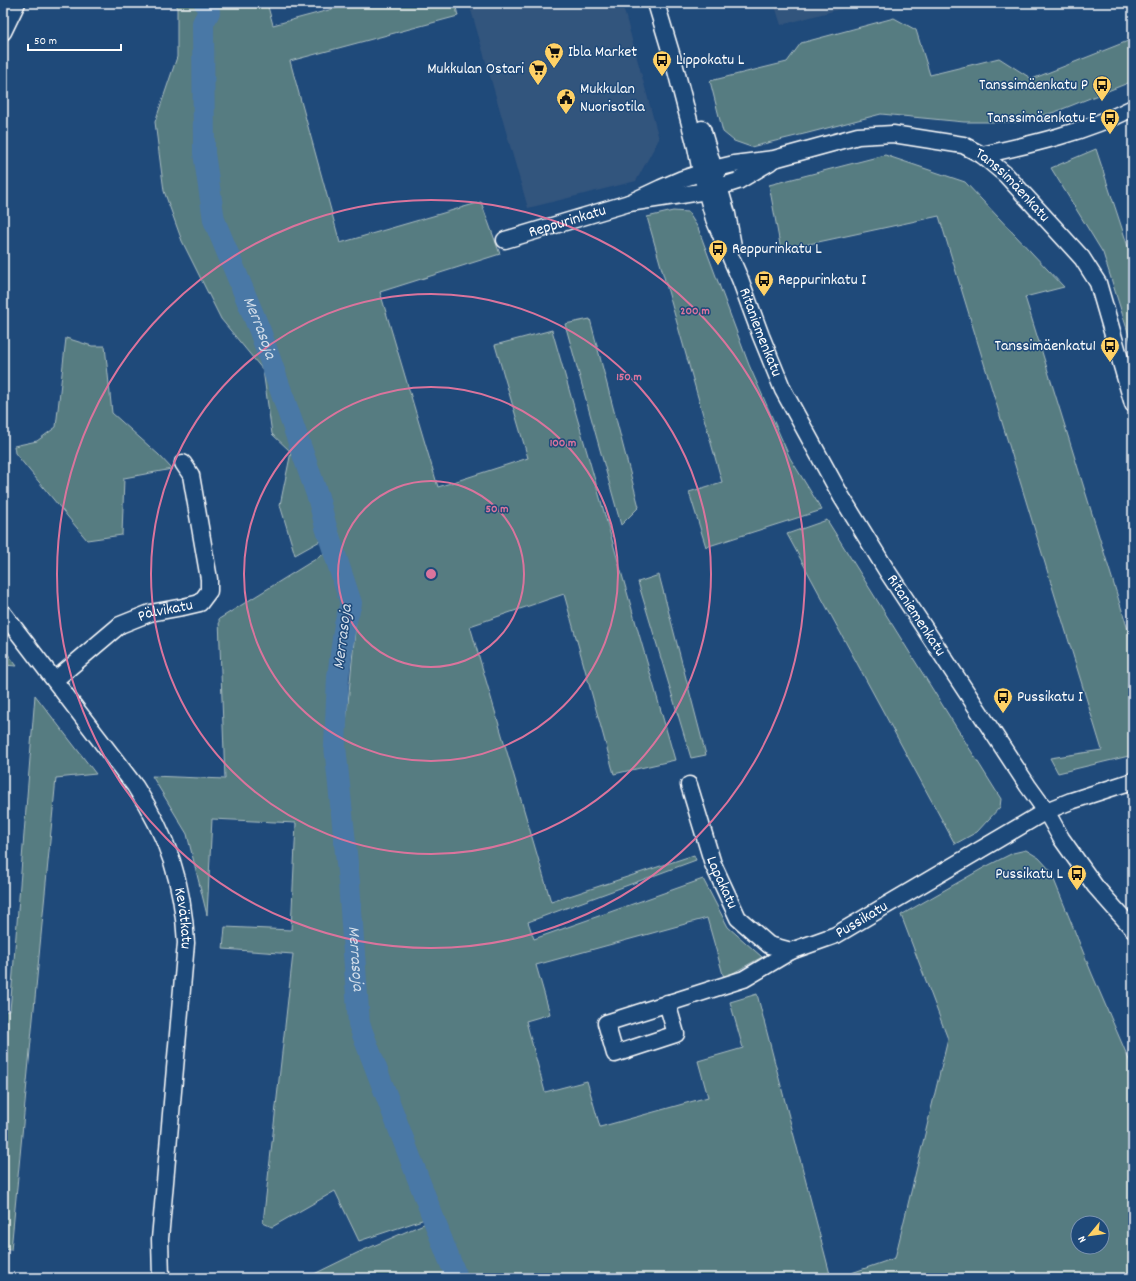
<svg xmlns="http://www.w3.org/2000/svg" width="1136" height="1281" font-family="Dekko,sans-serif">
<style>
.built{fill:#33547d}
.green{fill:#567b81;stroke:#aabdc0;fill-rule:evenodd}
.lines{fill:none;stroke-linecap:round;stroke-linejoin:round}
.river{stroke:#4a78a6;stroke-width:22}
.minor-casing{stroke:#fff;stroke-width:19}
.minor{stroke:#1f4a7a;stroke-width:16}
.ring{fill:none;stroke:#da749d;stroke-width:2}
.labels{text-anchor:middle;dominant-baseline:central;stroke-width:3;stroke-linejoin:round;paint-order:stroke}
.poi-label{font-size:16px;fill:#fff;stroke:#1f4a7a;text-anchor:start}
.street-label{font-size:16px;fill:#fff;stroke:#1f4a7a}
.water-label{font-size:17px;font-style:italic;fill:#d2dde9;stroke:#1f4a7a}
.centre{fill:#da749d;stroke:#1f4a7a;stroke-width:2}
.ring-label{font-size:12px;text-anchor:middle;font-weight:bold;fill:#da749d;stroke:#1f4a7a;stroke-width:3;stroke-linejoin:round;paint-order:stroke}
</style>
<rect width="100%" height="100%" fill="#1f4a7a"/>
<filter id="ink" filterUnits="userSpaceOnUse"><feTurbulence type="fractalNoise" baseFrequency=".025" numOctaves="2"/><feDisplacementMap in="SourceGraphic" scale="8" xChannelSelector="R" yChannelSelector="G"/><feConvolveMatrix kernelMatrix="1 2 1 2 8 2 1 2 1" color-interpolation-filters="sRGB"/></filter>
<g filter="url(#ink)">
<!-- built -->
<g class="built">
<path d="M469,3H622L659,139L636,181L528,208Z"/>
<path d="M774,3H862L781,25Z"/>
</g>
<!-- green -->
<g class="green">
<path d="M177,3H267L273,25L355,3H455L458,16L290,61L340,243L481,202L500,254L380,292L438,487L528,458L495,345L552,330L675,760L614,774L564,594L470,626L551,902L694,855L696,860L528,922L534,939L703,879L728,927L762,957L724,978L707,918L536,965L550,1014L526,1021L545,1092L587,1081L600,1127L708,1097L698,1061L743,1048L730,1002L757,994L831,1278H306L357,1253L442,1216L368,1020L344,744L358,600L338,531L295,555L280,505L291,452L272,434L263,370L221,319L182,241L164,191L155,122L177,57Z"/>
<path d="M894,18L916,30L930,75L999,58L1032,79L1133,39V81L1055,112L1016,122H964L881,114L808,133L751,147L734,141L723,132L710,81L787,62L801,43Z"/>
<path d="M1096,149L1133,262V348L1103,253L1051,168Z"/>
<path d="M885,155L965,182L1064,287L1025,297L1133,646V755L1058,773L1050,758L1102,750L939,216L781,250L769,185Z"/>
<path d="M673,211L688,212L698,228L749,365L790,458L822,510L706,547L689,492L722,482L647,217Z"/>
<path d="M590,319L639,507L621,525L565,324Z"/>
<path d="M66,338L92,346H105L112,413L159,455L172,469L124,478L122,535L87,540L15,453L14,446L37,441L56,427Z"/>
<path d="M827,520L1001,799L1000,807L977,832L955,844L787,534Z"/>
<path d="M327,552L344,604L330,714L329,747L354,1026L425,1219L359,1241L335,1191L272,1227L263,1223L293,954L223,949L225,927L291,930L296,823L212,819L207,915L187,834L152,776L225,779L219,619Z"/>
<path d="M659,575L706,755L691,758L638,582Z"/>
<path d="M3,648L17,666L3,665Z"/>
<path d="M35,695L96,774L56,778L11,1250L3,1249V1011H10Z"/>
<path d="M1026,850L1039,858L1050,870L1092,974L1133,1069V1278H837L895,1258L948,1039L901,915L985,867L1013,853ZM1078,1223H1102V1247H1078Z"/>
</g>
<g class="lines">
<!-- river -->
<path class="river" id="s1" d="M205,3L209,12L203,23L204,153L214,220L260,331L318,497L326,527L351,603L345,624L338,677L335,746L349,882L359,1024L447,1254L457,1278"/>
<defs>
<g id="minor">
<path id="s2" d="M656,3L674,63L696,147L701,172L714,219L740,279L761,336L783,390L841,496L887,571L1028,786L1046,811L1061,838L1095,886L1133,929"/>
<path d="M3,32L17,3"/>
<path d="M702,129L727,214L733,246"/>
<path d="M982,155C1034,144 1085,132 1133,108"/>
<path id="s3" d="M629,203L661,188L682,179L713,169L734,164L774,159L858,136L893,134L963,145L982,155L1006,175L1082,258L1098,283L1133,404"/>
<path id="s4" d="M505,240L629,203L707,191L738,181L770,162"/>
<path id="s5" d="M3,613L135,786C168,836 183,883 186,943L160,1239L161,1278"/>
<path id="s6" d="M55,680L120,625L150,613L183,607L200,603L209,591V579L191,475L183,463"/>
<path id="s7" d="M689,785L713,864L738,918L769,945L791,951"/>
<path id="s8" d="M667,1003L676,1034L615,1054L606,1023L744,979L791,951L836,935L1046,811L1071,801L1133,781"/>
</g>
</defs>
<!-- minor casing -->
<use href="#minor" class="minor-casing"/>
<!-- minor -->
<use href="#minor" class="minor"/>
</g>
</g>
<!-- distance rings -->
<g class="ring">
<circle cx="431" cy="574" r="93"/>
<circle cx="431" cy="574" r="187"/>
<circle cx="431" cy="574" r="280"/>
<circle cx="431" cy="574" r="374"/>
</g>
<!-- icons -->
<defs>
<symbol id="supermarket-pin" viewBox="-11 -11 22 30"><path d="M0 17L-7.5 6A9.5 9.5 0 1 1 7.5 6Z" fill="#ffd166" stroke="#1f4a7a"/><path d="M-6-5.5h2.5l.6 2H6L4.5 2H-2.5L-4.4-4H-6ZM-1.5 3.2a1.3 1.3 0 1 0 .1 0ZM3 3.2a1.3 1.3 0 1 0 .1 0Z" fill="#111"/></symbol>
<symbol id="bus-pin" viewBox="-11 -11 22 30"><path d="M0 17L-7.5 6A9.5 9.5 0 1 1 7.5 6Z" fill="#ffd166" stroke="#1f4a7a"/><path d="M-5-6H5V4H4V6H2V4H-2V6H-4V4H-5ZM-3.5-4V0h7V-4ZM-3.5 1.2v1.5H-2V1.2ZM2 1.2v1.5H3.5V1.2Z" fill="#111"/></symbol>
<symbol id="civic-pin" viewBox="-11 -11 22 30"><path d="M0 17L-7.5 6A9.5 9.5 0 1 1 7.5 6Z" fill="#ffd166" stroke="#1f4a7a"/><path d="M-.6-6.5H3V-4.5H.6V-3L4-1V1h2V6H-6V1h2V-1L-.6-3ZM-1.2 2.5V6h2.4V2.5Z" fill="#111"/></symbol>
</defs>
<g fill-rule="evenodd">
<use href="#supermarket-pin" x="543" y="41" width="22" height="30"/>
<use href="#bus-pin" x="651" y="49" width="22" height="30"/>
<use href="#supermarket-pin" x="527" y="58" width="22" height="30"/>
<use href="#bus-pin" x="1091" y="74" width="22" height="30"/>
<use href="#civic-pin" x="555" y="87" width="22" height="30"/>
<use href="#bus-pin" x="1099" y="107" width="22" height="30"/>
<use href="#bus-pin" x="707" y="238" width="22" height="30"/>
<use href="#bus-pin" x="753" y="269" width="22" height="30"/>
<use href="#bus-pin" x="1099" y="335" width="22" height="30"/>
<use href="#bus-pin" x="992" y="686" width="22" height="30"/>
<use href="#bus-pin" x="1066" y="863" width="22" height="30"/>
</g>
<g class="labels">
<!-- poi labels -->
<g class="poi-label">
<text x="568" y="52">Ibla Market</text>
<text x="676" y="60">Lippokatu L</text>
<text x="524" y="69" text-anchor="end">Mukkulan Ostari</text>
<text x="1088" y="85" text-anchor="end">Tanssimäenkatu P</text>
<text x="580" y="89">Mukkulan<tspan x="580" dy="18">Nuorisotila</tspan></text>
<text x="1096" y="118" text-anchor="end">Tanssimäenkatu E</text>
<text x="732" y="249">Reppurinkatu L</text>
<text x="778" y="280">Reppurinkatu I</text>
<text x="1096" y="346" text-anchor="end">Tanssimäenkatu1</text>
<text x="1017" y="697">Pussikatu I</text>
<text x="1063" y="874" text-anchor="end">Pussikatu L</text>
</g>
<!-- street labels -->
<g class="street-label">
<text stroke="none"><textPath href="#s3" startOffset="410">Tanssimäenkatu</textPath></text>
<text stroke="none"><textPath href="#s4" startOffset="65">Reppurinkatu</textPath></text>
<text stroke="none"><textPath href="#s2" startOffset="346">Ritaniemenkatu</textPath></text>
<text stroke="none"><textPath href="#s6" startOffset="133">Pälvikatu</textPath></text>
<text stroke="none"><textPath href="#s2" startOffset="670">Ritaniemenkatu</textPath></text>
<text stroke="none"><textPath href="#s7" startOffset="103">Lapakatu</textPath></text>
<text stroke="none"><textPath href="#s5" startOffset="360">Kevätkatu</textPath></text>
<text stroke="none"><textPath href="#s8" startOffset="406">Pussikatu</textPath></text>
</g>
<!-- water labels -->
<g class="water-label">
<text stroke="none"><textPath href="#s1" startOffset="337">Merrasoja</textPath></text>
<text transform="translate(344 637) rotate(-83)">Merrasoja</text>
<text stroke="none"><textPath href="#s1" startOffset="985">Merrasoja</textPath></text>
</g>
</g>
<circle cx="431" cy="574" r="6" class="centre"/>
<g class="ring-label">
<text x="695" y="314">200 m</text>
<text x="629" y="380">150 m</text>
<text x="563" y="446">100 m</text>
<text x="497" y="512">50 m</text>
</g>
<!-- margin -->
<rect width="1136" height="1281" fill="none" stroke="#1f4a7a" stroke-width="16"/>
<rect x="8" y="8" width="1120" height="1265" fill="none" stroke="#fff" stroke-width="1.5" filter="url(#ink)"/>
<!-- north arrow -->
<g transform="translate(1090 1235) rotate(241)"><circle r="19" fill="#1f4a7a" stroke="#7992af"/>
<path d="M0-3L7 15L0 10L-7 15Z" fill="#ffd166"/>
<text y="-6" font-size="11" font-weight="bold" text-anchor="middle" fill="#ffffff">N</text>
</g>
<!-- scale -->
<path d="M28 44v6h93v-6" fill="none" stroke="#ffffff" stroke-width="2"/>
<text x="34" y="44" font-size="12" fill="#ffffff" stroke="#1f4a7a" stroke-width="3" paint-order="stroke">50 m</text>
</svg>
